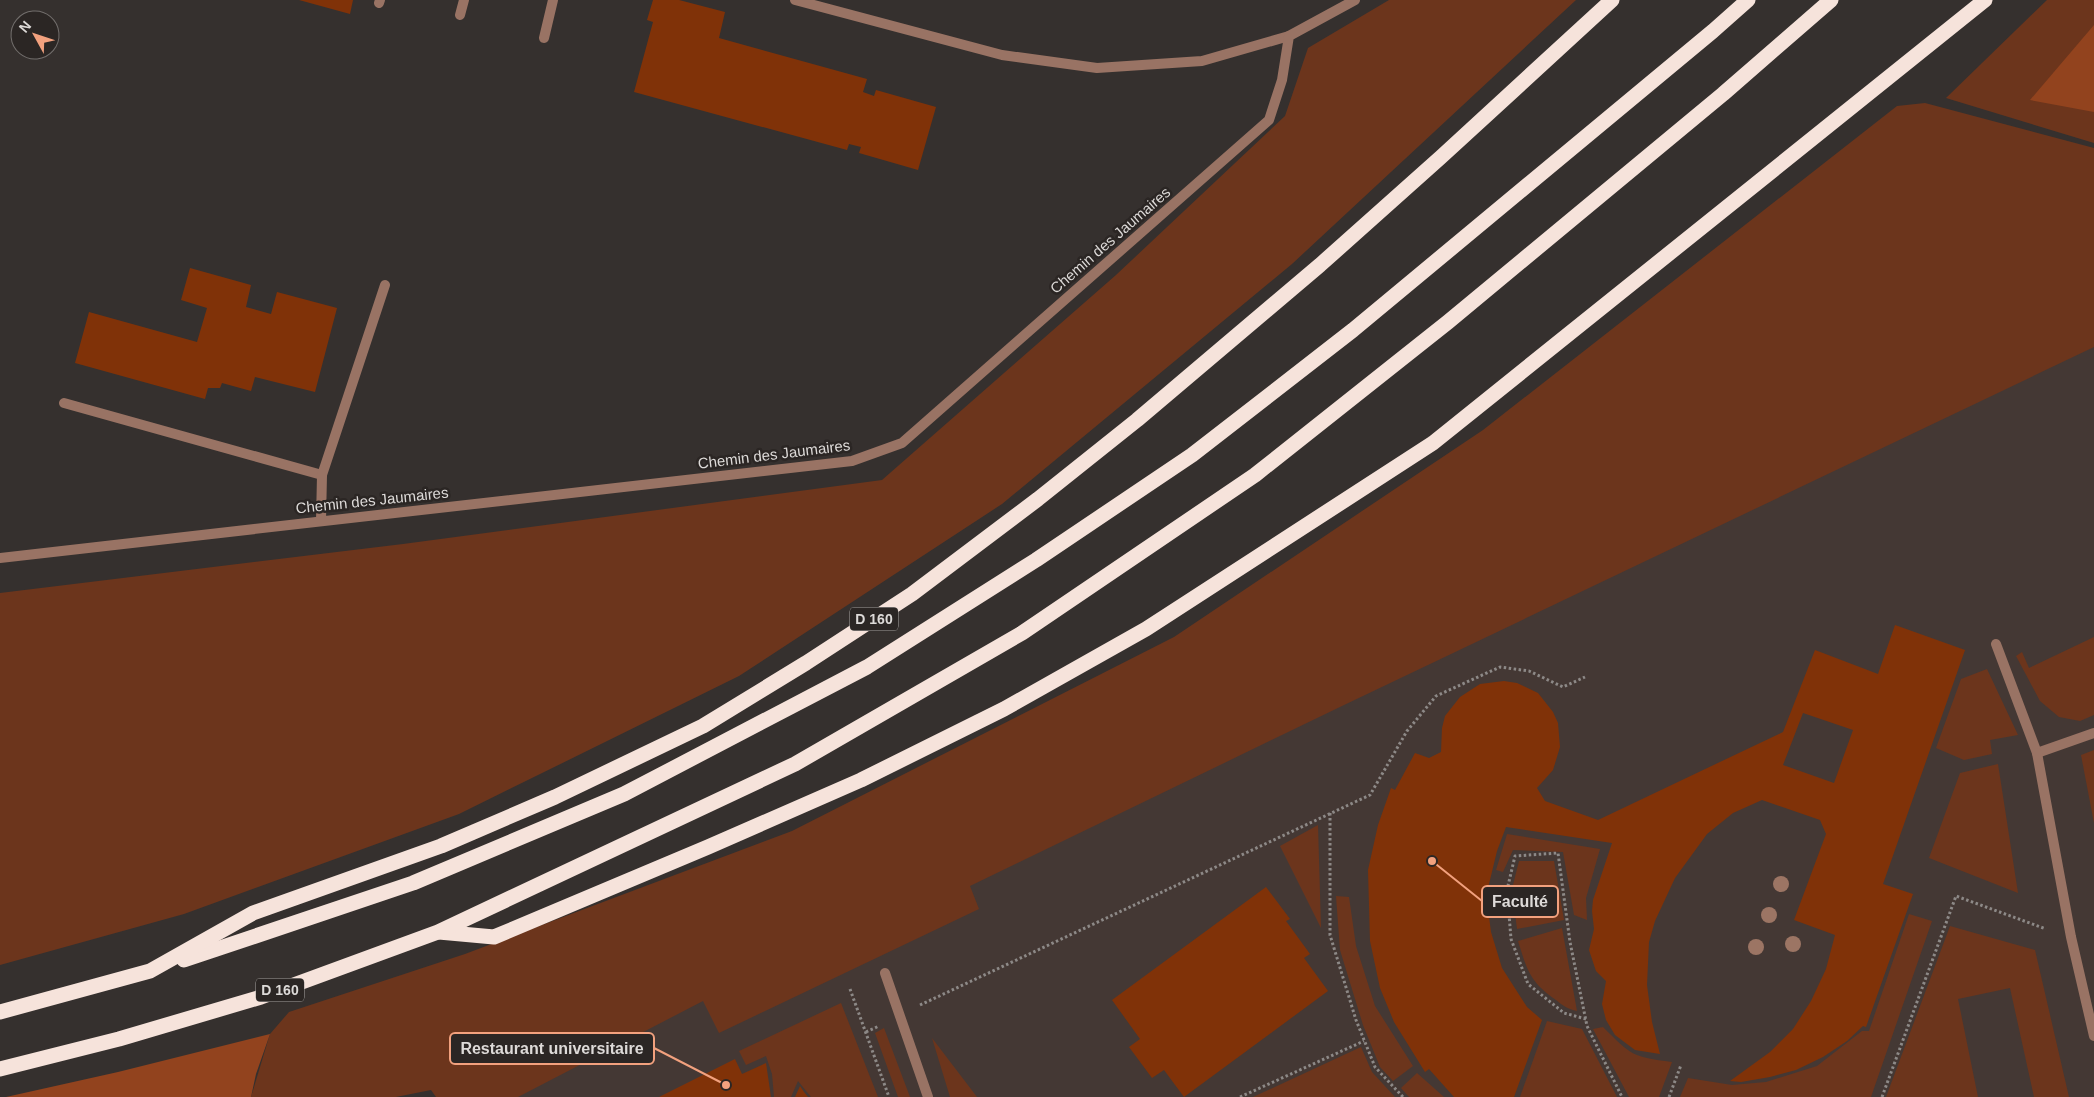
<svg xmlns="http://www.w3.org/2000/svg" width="2094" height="1097" font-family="Helvetica,sans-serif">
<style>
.built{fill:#443834}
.green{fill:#6c351c}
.forest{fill:#92431e}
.building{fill:#803208;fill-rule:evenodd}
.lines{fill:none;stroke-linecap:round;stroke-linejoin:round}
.path{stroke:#8d8987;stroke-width:3;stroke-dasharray:2.5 2.5;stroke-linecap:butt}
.lane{stroke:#997364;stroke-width:10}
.street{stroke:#997364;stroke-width:10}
.highway{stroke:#f6e3db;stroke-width:15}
.tree{fill:#9c7564}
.labels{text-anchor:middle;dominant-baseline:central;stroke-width:5;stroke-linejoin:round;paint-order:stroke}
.shield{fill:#2b2624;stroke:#a8a4a2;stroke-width:1}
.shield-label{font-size:14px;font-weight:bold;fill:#dddad8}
.street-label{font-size:15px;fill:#dddad8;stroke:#2b2624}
.leader{fill:none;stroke:#f2a17e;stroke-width:2}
.callout-dot{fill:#f2a17e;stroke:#2b2624;stroke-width:2}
.callout{fill:#2b2624;stroke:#f2a17e;stroke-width:2}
.callout-label{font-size:16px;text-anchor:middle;font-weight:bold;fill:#dddad8}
</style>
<rect width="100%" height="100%" fill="#35302e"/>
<!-- built -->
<path class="built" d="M2094,161V1097H451Z"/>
<!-- green -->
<g class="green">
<path d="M1389,0H1576L1292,264L1002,504L739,676L459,814L184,914L0,965V593L403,544L882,480L1116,275L1285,116L1308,48Z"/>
<path d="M2047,0H2094V143L1946,98Z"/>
<path d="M1925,103L2094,148V347L1342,706L970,886L979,909L719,1033L703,1001L518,1097H436L431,1090L396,1097H251L270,1034L289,1012L465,954L792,831L1174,637L1483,430L1897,106Z"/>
<path d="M2094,637V715L2080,721L2059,717L2040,701L2016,656L2022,652L2029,668Z"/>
<path d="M1987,669L2018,735L1990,740L1992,754L1964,760L1936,748L1961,679Z"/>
<path d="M2094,750V823L2081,755Z"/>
<path d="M1998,764L2018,893L1929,858L1960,773Z"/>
<path d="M1318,825L1321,928L1280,846Z"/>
<path d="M1507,834L1600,849L1586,898L1587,920L1574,915L1563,852L1513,850L1503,872L1496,870Z"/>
<path d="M1519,861H1554L1564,920L1517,929L1512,889Z"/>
<path d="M1336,896L1349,897L1356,946L1375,1006L1413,1066L1393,1081L1380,1067L1363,1025L1340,950Z"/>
<path d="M1909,914L1932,921L1871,1097H1680L1688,1078L1732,1085L1766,1082L1817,1066L1862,1031H1869Z"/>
<path d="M1950,926L2035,950L2069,1097H2034L2010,988L1958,999L1978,1097H1886Z"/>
<path d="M1562,928L1577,1011C1568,1009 1563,1006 1556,1000C1530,982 1527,970 1518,941Z"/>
<path d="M841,1003L878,1097H811L798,1081L791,1097H774L772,1074L766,1056L746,1065L739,1051Z"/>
<path d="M1547,1021L1582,1029L1617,1097H1520Z"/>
<path d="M1603,1027C1631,1055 1632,1057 1672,1062L1659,1097H1629L1593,1029Z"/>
<path d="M884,1028L910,1097H898L875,1033Z"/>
<path d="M932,1038L977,1097H950Z"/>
<path d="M1361,1047L1372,1072L1395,1097H1253Z"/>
<path d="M1417,1073L1444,1097H1409L1401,1088Z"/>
</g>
<!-- forest -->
<g class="forest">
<path d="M2094,25V112L2030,100Z"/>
<path d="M270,1034L256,1074L251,1097H6L118,1072Z"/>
</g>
<!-- building -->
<g class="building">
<path d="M299,0H353L350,14Z"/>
<path d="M653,0H679L725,12L719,38L867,79L863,92L874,96L876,90L936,107L918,170L859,153L861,147L849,144L847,150L634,92L653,22L647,20Z"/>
<path d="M190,268L251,285L246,307L271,314L277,292L337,308L315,392L255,377L251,391L222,383L220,388H208L205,399L75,363L89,312L197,342L207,308L181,300Z"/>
<path d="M1895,625L1965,650L1883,884L1913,894L1866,1027L1863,1026L1847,1041L1823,1057L1796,1070L1770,1077L1741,1082L1730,1081L1770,1052L1793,1029L1811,1001L1826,969L1835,935L1794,920L1826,834L1820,820L1762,800L1733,813L1707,834L1675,878L1655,921L1649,942L1647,985L1652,1022L1660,1054L1635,1050L1615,1035L1606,1020L1602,1004L1606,981L1596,971L1589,950L1594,929L1592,911L1593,900L1612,843L1506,827L1497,851L1489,884L1488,909L1491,932L1502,968L1527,1007L1542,1020L1514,1097H1454L1429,1069L1425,1072L1394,1022L1380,988L1370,941L1368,870L1378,825L1391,788L1395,790L1415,753L1429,758L1441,752L1442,728L1445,716L1460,697L1480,684L1504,681L1517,683L1538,693L1553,712L1558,723L1560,747L1553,770L1537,788L1545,801L1598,820L1783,732L1815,650L1878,674ZM1803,713L1853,730L1834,783L1783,765Z"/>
<path d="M1266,887L1290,919L1286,921L1310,954L1304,958L1328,991L1184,1097L1164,1070L1152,1078L1129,1047L1140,1039L1112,1000Z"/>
<path d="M735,1059L742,1074L766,1063L771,1097H659Z"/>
<path d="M800,1086L804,1092L808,1097H795Z"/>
</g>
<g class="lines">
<!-- path -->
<g class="path">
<path d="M1330,813V935L1356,1020L1375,1067L1403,1097"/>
<path d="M850,989L889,1097"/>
<path d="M920,1005L1370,795L1407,731L1436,696L1500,667L1529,671L1563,687L1585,677"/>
<path d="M1586,1019L1564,1013L1528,984L1511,939L1507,890L1515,856L1558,853L1570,942L1587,1026L1622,1097"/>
<path d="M866,1032L879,1026"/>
<path d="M1240,1097L1364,1041"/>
<path d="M1669,1097L1681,1065"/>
<path d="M1882,1097L1956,896L2046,929"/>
</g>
<!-- lane -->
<g class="lane">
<path d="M795,0L1002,55L1097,68L1202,61L1289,36"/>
<path d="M379,3L380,0"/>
<path d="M460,15L464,0"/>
<path d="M544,38L553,0"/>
<path d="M64,403L322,475"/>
<path d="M321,521L322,475L385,285"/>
<path d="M1996,644L2037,753L2094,733"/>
<path d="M2037,753L2071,937L2094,1036"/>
<path d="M885,973L928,1097"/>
</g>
<!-- street -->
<path class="street" d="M0,558L852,461L902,443L1269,120L1282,80L1289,36L1355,0"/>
<!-- highway -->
<g class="highway">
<path d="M439,932L494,937L708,847L861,780L1004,709L1146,629L1433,443L1985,0"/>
<path d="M184,960L413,883L624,794L867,667L1036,560L1192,455L1353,330L1713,31L1748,0"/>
<path d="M0,1012L150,971L253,913L441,846L555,797L703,726L806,663L912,594L1038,499L1137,420L1320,265L1441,157L1612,0"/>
<path d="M0,1069L119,1039L261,997L438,932L795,764L1022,633L1255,475L1448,322L1723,94L1831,0"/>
</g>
</g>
<!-- trees -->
<g class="tree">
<circle cx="1781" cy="884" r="8"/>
<circle cx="1769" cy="915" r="8"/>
<circle cx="1793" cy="944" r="8"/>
<circle cx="1756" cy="947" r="8"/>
</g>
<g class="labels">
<!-- shield labels -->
<g class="shield">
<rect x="850" y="607.5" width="48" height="23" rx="4"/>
<rect x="256" y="978.5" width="48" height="23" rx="4"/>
</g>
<g class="shield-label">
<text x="874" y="619">D 160</text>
<text x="280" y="990">D 160</text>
</g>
<!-- street labels -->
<g class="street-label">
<text transform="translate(1110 240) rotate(-41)">Chemin des Jaumaires</text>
<text transform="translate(774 454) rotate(-7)">Chemin des Jaumaires</text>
<text transform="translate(372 500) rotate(-6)">Chemin des Jaumaires</text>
</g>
</g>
<!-- callouts -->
<path class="leader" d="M1432 861L1482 901M726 1085L654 1048"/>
<g class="callout-dot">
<circle cx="1432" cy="861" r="5"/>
<circle cx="726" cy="1085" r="5"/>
</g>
<g class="callout">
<rect x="1482" y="886" width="76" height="31" rx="5"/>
<rect x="450" y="1033" width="204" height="31" rx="5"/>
</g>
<g class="callout-label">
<text x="1520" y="907">Faculté</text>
<text x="552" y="1054">Restaurant universitaire</text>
</g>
<!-- north arrow -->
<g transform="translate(35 35) rotate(310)"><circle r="24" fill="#2b2624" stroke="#726e6c"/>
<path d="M0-4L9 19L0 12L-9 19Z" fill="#f2a17e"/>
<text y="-8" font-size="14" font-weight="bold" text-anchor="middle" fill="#dddad8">N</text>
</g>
</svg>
